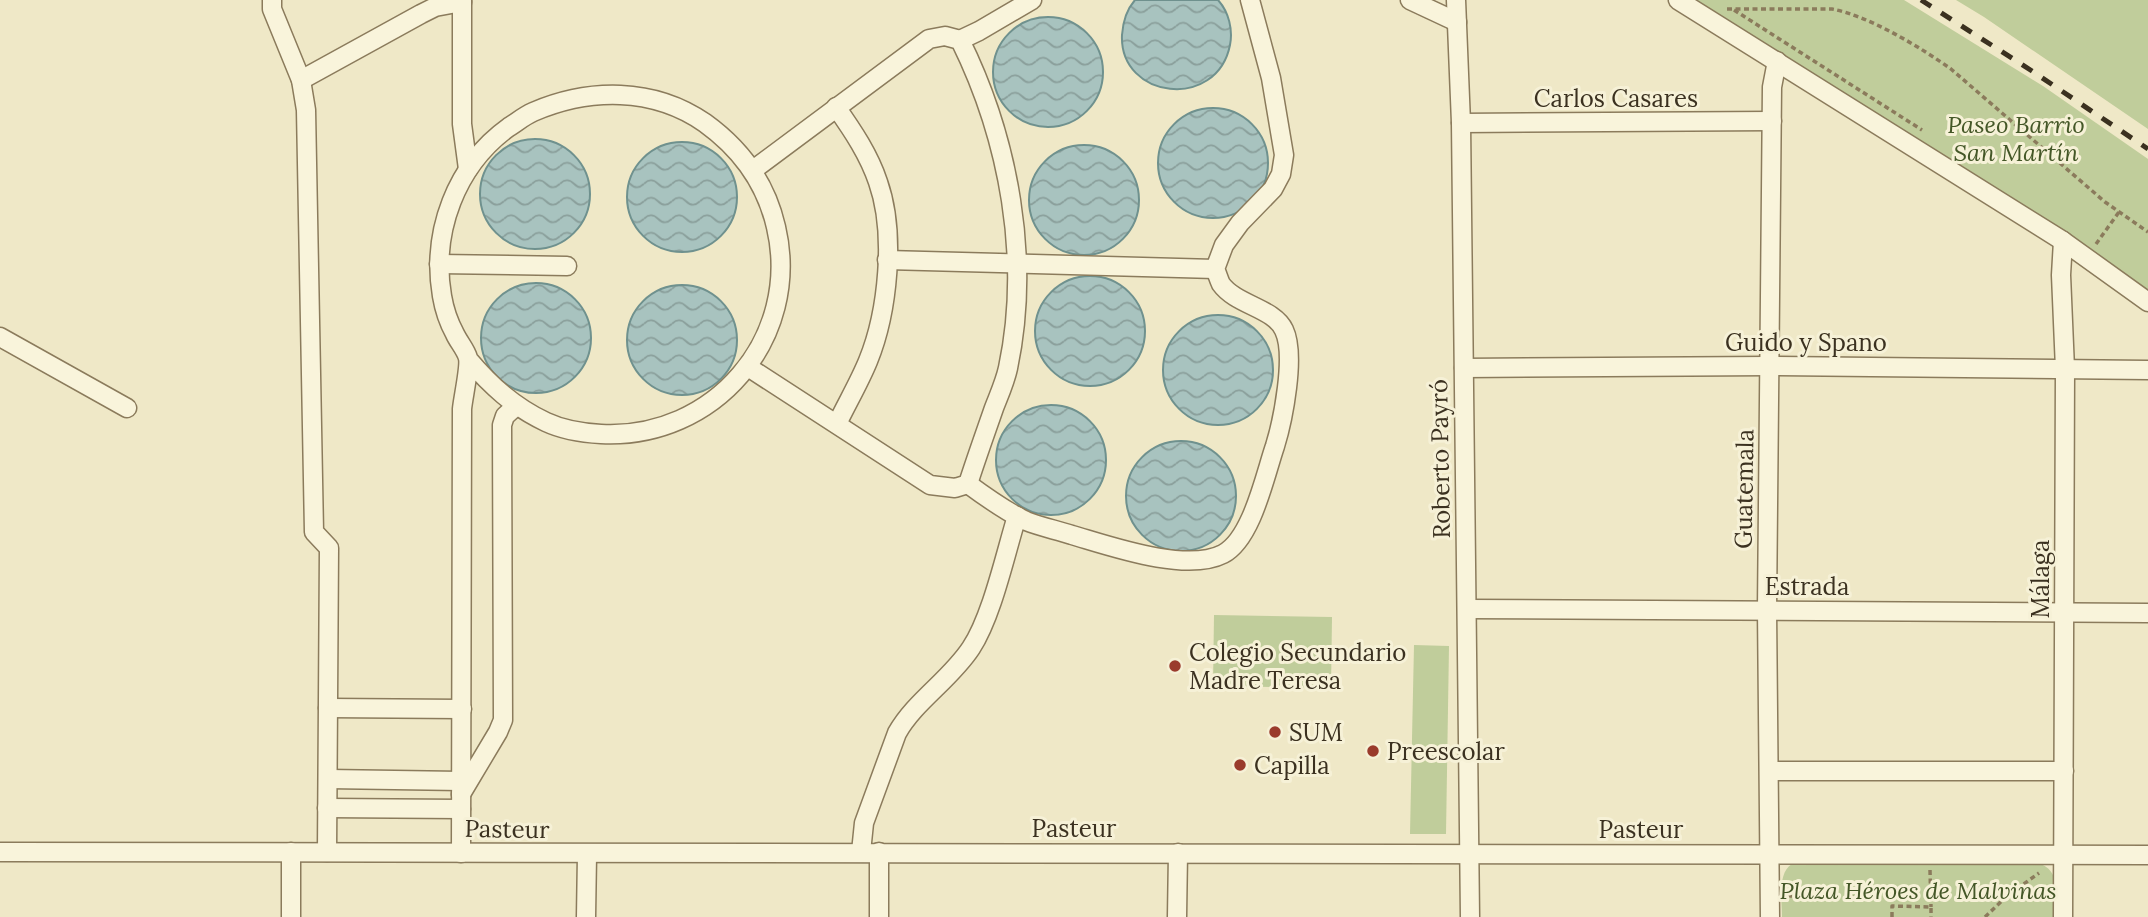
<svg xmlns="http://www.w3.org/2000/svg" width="2148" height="917" font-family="Lora,serif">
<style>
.green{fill:#c0cd9b}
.water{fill:url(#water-waves);stroke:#6f918e;stroke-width:2}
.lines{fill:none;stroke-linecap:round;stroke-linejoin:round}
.minor-casing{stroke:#8b7b5c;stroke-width:21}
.path{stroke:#8b7b5c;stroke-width:3.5;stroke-dasharray:5 3.5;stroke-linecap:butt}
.minor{stroke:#f9f4db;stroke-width:18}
.rail{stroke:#3b3120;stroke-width:5;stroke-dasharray:12 12;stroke-linecap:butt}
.poi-dot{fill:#9a3b2c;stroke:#f6f1d7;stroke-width:2.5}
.labels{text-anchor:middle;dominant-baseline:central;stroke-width:6;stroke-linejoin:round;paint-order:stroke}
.street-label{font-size:24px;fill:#3b3120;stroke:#f6f1d7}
.park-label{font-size:24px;font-style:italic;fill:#445727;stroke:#f6f1d7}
.poi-label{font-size:24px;fill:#3b3120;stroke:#f6f1d7;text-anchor:start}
</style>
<defs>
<pattern id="water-waves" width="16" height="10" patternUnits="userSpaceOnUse" patternTransform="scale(1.75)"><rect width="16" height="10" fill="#a8c3bf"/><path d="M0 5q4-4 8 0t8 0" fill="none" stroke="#8a9f9b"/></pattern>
</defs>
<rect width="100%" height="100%" fill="#efe8c7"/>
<!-- green -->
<g class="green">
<path d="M1687,0H1904L2043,86L2148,159V296Z"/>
<path d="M1956,0H2148V129L1984,17Z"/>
<path d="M1214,615L1332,617L1331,688L1213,686Z"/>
<path d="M1414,645L1449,646L1446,834H1410Z"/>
<path d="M1792,864H2041C2062,873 2055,897 2054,917H1782C1782,901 1777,873 1792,864Z"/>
</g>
<!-- water -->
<g class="water">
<path d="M1135,0H1218C1229,12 1233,30 1230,45C1217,111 1119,99 1122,35C1123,21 1126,10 1135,0Z"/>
<circle cx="1048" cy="72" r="55"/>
<circle cx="1213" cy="163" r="55"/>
<circle cx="535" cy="194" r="55"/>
<circle cx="682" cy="197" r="55"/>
<circle cx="1084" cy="200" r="55"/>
<circle cx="1090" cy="331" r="55"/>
<circle cx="536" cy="338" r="55"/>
<circle cx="682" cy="340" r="55"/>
<circle cx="1218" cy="370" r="55"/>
<circle cx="1051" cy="460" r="55"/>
<circle cx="1181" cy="496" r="55"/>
</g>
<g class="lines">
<defs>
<g id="minor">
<path d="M272,0V9L301,80L306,110L314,532L329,548L327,852"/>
<path d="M462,0V124L468,169"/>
<path d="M1410,0L1457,22"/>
<path d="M1456,0L1461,123L1470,917"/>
<path d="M1678,0L2063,241L2148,302"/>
<path d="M960,40L979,31L1032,0"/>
<path d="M301,80L421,14L435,7L462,2"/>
<path d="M836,107C853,131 869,155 878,182C896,233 888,312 868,361C859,383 847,403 837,424"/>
<path d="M1461,123L1772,121"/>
<path d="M2063,241L2061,275L2065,369L2063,917"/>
<path d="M887,260L1215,269"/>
<path d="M439,264L567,266"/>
<path d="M0,337L127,408"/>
<path d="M748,367L930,485L955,488L968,484C976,459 985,434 994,408C999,395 1005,382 1008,368C1031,259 1009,139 960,40L945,36L929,39L753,170"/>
<path d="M1464,368L1770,366L2148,370"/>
<path d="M968,484C987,498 1005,511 1026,521C1041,527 1057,530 1072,535C1110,546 1186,573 1223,554C1252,539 1265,475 1275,446C1283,420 1296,355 1284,330C1274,308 1236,305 1221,284C1219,280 1217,273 1215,269L1224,245L1240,223L1273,189L1281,174L1284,155L1271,78L1250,0"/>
<path d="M1467,609L2148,613"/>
<path d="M328,708L462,709"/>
<path d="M1770,771H2064"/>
<path d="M328,779L461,781"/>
<path d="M461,794L498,732L503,720L502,425L505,416L516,406"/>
<path d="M327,808L461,809"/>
<path d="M0,852L2148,855"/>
<path d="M861,852L864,823L897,733C915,701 950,680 971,648C992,616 1005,555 1017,516"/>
<path d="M461,853L462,409C463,398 470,367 468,358C466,350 458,341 455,334C449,323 444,308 442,296C431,232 456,165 509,127C517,122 524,116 533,112C589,88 653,87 705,123C741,149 766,183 776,227C802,338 714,440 601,434C583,433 563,430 546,422C514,407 491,386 468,359"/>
<path d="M291,917V852"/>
<path d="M586,917L587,855"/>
<path d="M879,917V852"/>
<path d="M1177,917L1178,853"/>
<path d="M1770,917L1767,610L1772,87L1777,61"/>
</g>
</defs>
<!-- minor casing -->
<use href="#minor" class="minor-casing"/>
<!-- path -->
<g class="path">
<path d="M1727,9H1832C1869,16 1920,47 1951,69L2105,202L2148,232"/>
<path d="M1734,10L1922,130"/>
<path d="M2096,244L2119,212"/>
<path d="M1930,870L1931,907"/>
<path d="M1851,887L1852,896"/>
<path d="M1787,896L1827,897L1826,887"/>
<path d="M1892,917V906L1931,907V917"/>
<path d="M1985,917L2007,896L2039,873"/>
</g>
<!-- minor -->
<use href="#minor" class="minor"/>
<!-- rail -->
<path class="rail" d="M1921,0L2032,71L2148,149"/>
</g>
<!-- markers -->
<g class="poi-dot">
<circle cx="1175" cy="666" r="7"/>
<circle cx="1275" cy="732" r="7"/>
<circle cx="1373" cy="751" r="7"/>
<circle cx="1240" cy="765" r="7"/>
</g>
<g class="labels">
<!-- street labels -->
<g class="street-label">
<text x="1616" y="98">Carlos Casares</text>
<text x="1806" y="342">Guido y Spano</text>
<text transform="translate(1440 459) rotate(-91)">Roberto Payró</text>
<text transform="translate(1744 489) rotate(-89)">Guatemala</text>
<text transform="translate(2040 579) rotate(-90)">Málaga</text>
<text x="1807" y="586">Estrada</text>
<text x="1074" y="828">Pasteur</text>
<text transform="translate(507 829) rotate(1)">Pasteur</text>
<text x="1641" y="829">Pasteur</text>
</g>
<!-- park labels -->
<g class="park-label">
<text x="2016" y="124">Paseo Barrio<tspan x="2016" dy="28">San Martín</tspan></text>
<text x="1918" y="890">Plaza Héroes de Malvinas</text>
</g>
<!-- poi labels -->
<g class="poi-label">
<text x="1189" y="652">Colegio Secundario<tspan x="1189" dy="28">Madre Teresa</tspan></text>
<text x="1289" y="732">SUM</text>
<text x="1387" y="751">Preescolar</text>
<text x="1254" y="765">Capilla</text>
</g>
</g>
</svg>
